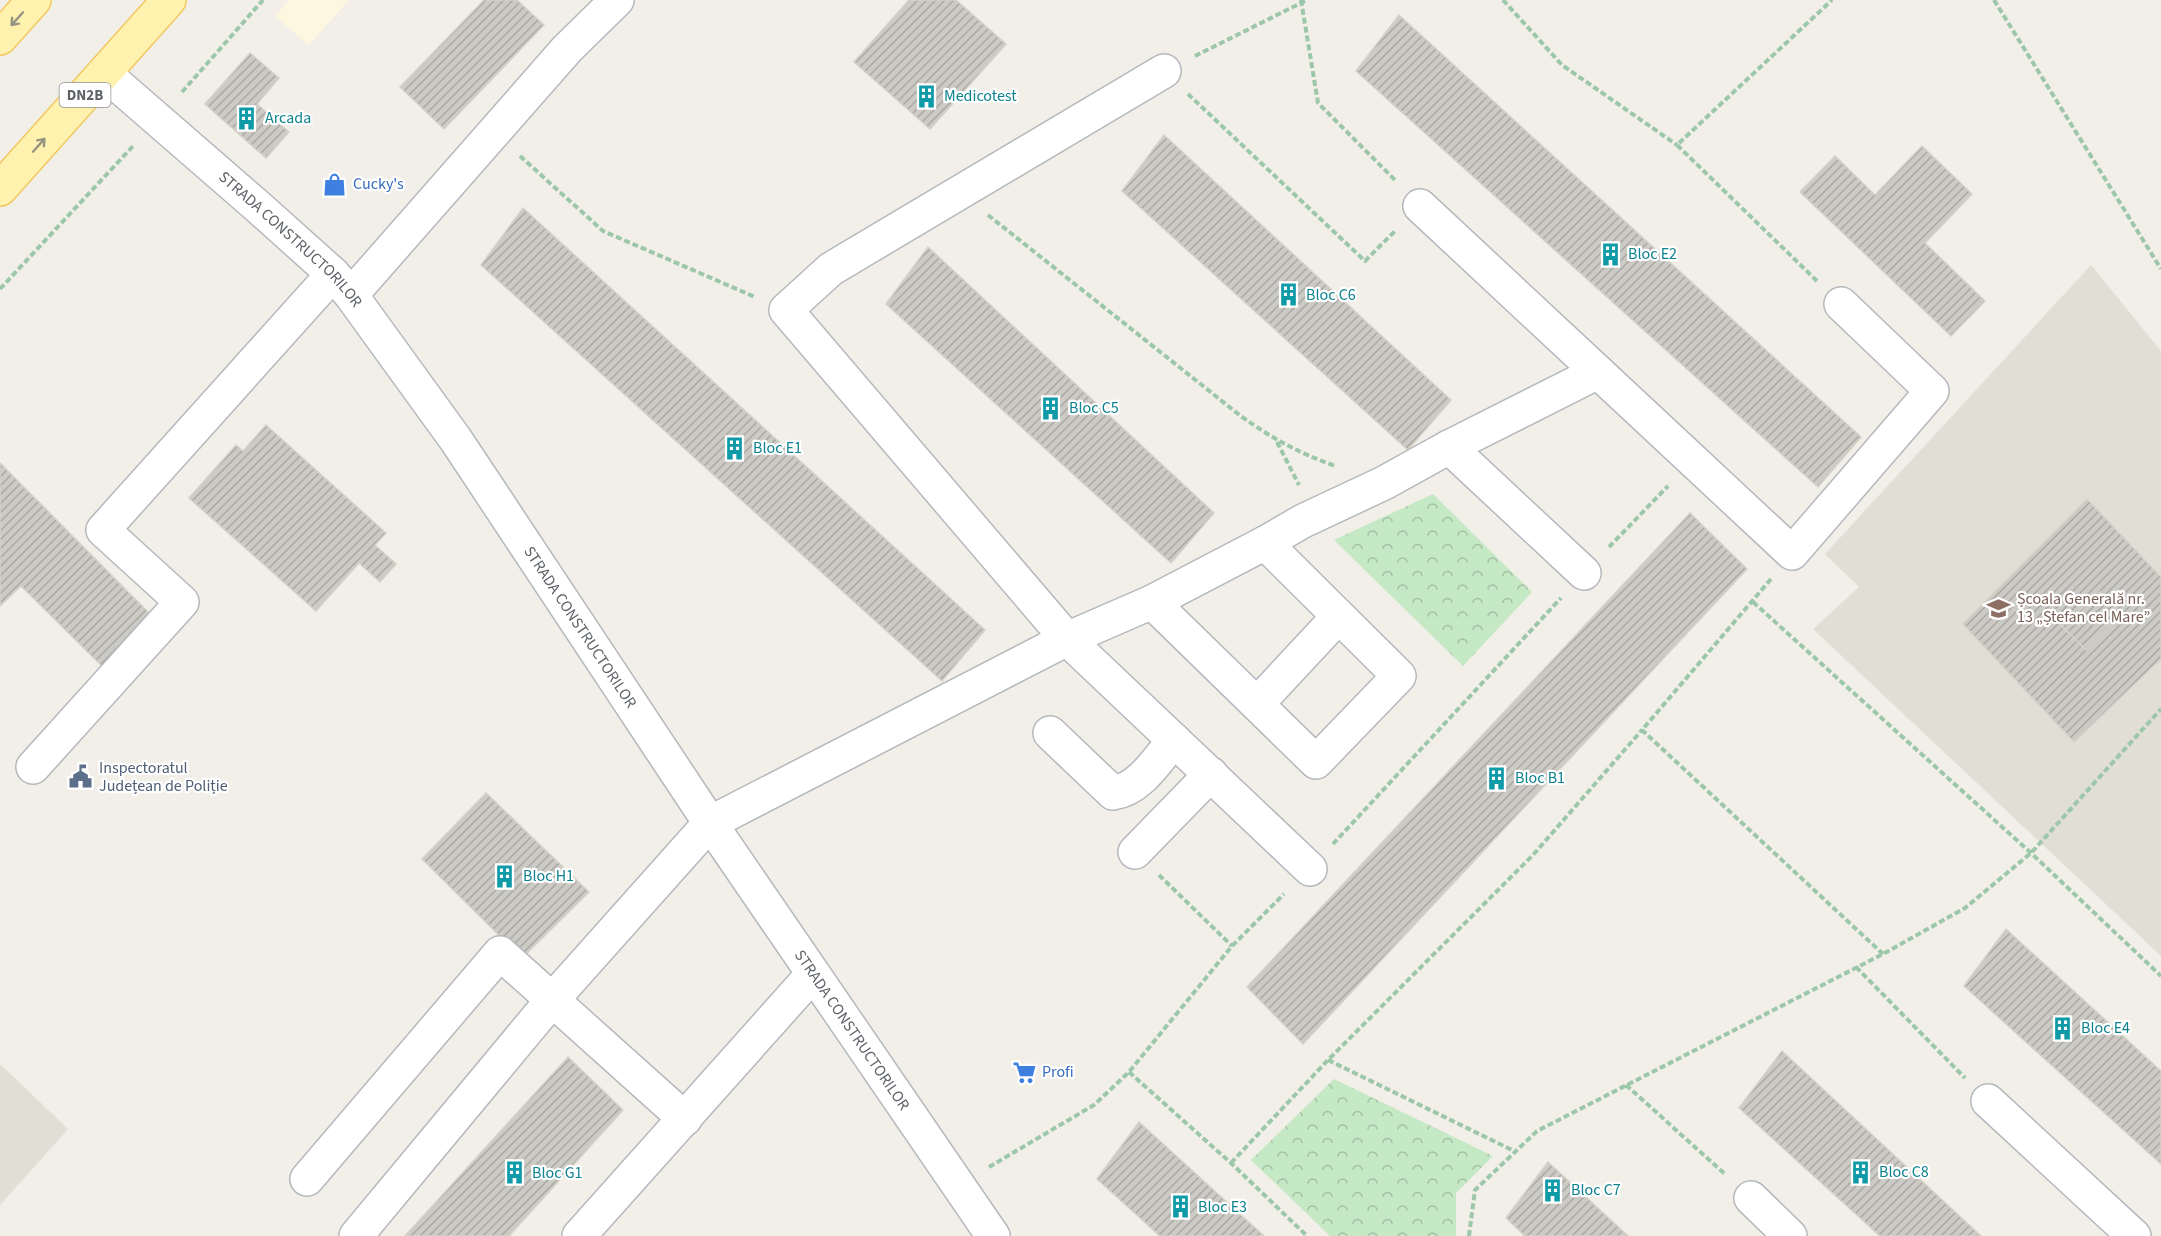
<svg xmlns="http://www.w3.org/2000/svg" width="2161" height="1236" font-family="'Source Sans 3',sans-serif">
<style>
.commercial{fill:#fef7e0}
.education{fill:#e1ded6}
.forest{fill:url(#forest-crowns)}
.building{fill:url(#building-hatch);stroke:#d6d1c6;stroke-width:1.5;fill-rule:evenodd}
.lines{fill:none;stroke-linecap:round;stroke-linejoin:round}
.minor-casing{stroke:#b5b8bc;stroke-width:36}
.major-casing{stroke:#f2c960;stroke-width:36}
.path{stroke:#9cc7a9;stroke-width:4;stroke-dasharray:6 3;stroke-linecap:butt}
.minor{stroke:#fff;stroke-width:33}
.major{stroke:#fff2af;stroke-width:33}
.oneway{stroke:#979581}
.labels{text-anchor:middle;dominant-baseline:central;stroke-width:4.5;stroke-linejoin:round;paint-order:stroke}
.shield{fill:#fff;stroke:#8f9295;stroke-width:1.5}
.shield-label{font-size:15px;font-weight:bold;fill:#5f6368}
.culture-label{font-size:16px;fill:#0d838f;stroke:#fff;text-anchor:start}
.shop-label{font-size:16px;fill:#366cbe;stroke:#fff;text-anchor:start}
.street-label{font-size:16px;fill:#5f6368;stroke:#fff}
.education-label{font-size:16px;fill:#785e54;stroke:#fff;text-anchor:start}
.service-label{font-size:16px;fill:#4e5e75;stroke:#fff;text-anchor:start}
</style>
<defs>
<pattern id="forest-crowns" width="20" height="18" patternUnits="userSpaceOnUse" patternTransform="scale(1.5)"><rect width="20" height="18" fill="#c5e8c5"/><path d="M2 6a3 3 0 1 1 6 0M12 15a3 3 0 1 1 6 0" fill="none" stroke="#a3c0a4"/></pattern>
<pattern id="building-hatch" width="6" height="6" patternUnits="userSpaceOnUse" patternTransform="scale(1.5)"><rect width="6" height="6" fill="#cccac5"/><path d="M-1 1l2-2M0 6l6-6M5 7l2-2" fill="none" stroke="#a9a8a4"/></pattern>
</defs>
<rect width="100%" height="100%" fill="#f1efe8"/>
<!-- commercial -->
<path class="commercial" d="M289,0H349L309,45L275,16Z"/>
<!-- education -->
<g class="education">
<path d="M2091,265L2161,351V956L1813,629L1859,587L1825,554Z"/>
<path d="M0,1064L68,1129L0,1205Z"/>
</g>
<!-- forest -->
<g class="forest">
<path d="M1433,494L1532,592L1463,666L1334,540Z"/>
<path d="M1334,1079L1493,1156L1456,1193V1236H1330L1251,1160Z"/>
</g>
<!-- building -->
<g class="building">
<path d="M484,0H517L544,25L444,129L400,87Z"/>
<path d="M909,0H956L1006,44L930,129L854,62Z"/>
<path d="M1399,15L1861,437L1818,487L1356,71Z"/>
<path d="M250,53L279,78L257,104L289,132L266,158L205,104Z"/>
<path d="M1164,135L1451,400L1408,450L1122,191Z"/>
<path d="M1922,146L1972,194L1925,243L1985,301L1951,336L1800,192L1835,156L1875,195Z"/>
<path d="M523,208L985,630L942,681L481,265Z"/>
<path d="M928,247L1214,513L1171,563L886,304Z"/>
<path d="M266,425L386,533L375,545L396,564L380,582L359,563L316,611L189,498L236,445L243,451Z"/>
<path d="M0,463L162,626L115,679L21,586L0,606Z"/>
<path d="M2087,499L2161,577V659L2074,742L1963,624ZM2100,592L2122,614L2086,650L2062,626Z"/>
<path d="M1690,513L1747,569L1303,1044L1247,987Z"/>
<path d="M2100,592L2122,614L2086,650L2062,626Z"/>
<path d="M486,793L589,892L522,958L422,859Z"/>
<path d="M2006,929L2161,1071V1164L1964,986Z"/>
<path d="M1782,1051L1981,1236H1880L1739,1108Z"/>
<path d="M568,1057L623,1110L509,1236H405Z"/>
<path d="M1139,1122L1264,1236H1160L1097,1179Z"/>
<path d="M1548,1162L1628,1236H1525L1506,1218Z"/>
</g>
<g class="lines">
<defs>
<g id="minor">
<path d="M1164,71L831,269L786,310L1067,639L1310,869"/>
<path id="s1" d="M104,73L256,205L333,274L351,295L456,440L710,823L993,1236"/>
<path d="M1420,206L1598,372"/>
<path d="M351,295L567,49L617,0"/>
<path d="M1449,447L1584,573"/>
<path d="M1152,602L1316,762L1399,676L1265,543"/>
<path d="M1257,704L1338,617"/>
<path d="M1050,733L1113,793C1140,789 1157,760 1174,740"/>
<path d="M33,767L182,602L103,530L333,274"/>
<path d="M1135,852L1211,774"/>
<path d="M1988,1101L2134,1236"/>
<path d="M307,1179L500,953L685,1119"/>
<path d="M1751,1198L1790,1236"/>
<path d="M356,1236L553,999L710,823L1067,639L1152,602L1265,543L1303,521L1384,483L1449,447L1598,372L1792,553L1932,391L1841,304"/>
<path d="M579,1236L813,974"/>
</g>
<g id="major">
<path d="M0,38L34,0"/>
<path d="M0,189L169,0"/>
</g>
</defs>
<!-- minor casing -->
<use href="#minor" class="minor-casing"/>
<!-- major casing -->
<use href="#major" class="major-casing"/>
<!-- path -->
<g class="path">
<path d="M1301,0L1318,103L1396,181"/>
<path d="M1503,0L1562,65L1677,145"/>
<path d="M1994,0L2161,269"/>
<path d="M1195,56L1307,0"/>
<path d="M182,92L263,0"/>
<path d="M1188,94L1365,261L1395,231"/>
<path d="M520,156L603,231L755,297"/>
<path d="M988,215L1242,417C1275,440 1297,452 1335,466"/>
<path d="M1817,281L1677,145L1832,0"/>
<path d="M0,289L134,145"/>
<path d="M1277,442L1299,485"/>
<path d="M1609,547L1668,486"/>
<path d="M1771,579L1642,730L1883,954"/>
<path d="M1753,602L2031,853L2161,976"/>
<path d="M1333,844L1561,598"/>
<path d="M1159,875L1232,946"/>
<path d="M1856,967L1965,1078"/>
<path d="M1328,1060L1514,1151"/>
<path d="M1129,1072L1231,1163L1307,1236"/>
<path d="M1626,1085L1726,1175"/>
<path d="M1231,1163L1328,1060L1533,855L1642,730"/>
<path d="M989,1167L1094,1105L1129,1072L1232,946L1284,894"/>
<path d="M1469,1236L1475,1190L1537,1131L1883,954L1965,908L2031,853L2161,709"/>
</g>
<!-- minor -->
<use href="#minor" class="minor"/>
<!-- major -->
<use href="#major" class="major"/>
</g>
<!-- one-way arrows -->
<defs><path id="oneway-shaft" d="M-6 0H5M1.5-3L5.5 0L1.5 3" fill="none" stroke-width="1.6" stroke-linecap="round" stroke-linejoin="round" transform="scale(1.5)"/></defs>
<g class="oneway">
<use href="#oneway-shaft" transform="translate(17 19) rotate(132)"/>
<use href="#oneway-shaft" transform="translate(39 145) rotate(-48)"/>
</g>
<!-- icons -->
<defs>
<symbol id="building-bare" viewBox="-9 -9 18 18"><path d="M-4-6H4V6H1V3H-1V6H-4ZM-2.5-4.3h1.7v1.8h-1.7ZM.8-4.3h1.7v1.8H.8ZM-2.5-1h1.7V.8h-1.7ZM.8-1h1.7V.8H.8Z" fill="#0f9aa8" stroke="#fff" stroke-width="2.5" paint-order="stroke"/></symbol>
<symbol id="shop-bare" viewBox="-9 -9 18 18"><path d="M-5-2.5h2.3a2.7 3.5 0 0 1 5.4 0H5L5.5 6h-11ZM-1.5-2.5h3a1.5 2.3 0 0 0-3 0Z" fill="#3f7fe0" stroke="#fff" stroke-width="2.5" paint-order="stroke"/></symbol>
<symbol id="school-bare" viewBox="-9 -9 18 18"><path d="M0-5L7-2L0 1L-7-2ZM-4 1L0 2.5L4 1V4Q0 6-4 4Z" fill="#8d6e63" stroke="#fff" stroke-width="2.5" paint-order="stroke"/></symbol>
<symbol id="civic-bare" viewBox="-9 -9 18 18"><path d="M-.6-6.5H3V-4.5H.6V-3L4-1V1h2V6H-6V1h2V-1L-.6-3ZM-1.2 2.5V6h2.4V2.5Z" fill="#5c6f8a" stroke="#fff" stroke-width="2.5" paint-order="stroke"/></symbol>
<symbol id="supermarket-bare" viewBox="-9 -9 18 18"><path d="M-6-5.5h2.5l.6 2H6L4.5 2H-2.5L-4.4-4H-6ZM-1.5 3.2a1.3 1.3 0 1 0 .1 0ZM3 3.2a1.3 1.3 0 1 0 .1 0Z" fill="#3f7fe0" stroke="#fff" stroke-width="2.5" paint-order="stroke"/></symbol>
</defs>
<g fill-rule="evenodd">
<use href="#building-bare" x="910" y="80" width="33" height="33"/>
<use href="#building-bare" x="230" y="102" width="33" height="33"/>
<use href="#shop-bare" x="318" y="168" width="33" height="33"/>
<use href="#building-bare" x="1594" y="238" width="33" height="33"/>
<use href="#building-bare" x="1272" y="278" width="33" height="33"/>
<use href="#building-bare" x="1034" y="392" width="33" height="33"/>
<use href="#building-bare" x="718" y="432" width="33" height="33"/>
<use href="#school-bare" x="1982" y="592" width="33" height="33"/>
<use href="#civic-bare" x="64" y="760" width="33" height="33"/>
<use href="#building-bare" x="1480" y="762" width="33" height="33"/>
<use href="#building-bare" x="488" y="860" width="33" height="33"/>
<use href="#building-bare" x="2046" y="1012" width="33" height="33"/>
<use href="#supermarket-bare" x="1008" y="1056" width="33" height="33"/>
<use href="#building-bare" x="1844" y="1156" width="33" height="33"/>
<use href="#building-bare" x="498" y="1156" width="33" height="33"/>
<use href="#building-bare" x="1536" y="1174" width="33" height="33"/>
<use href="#building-bare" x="1164" y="1190" width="33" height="33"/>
</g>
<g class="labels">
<!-- shield labels -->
<rect class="shield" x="59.5" y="83" width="51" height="24" rx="4.5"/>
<g class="shield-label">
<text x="85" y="95">DN2B</text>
</g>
<!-- culture labels -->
<g class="culture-label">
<text x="944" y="96">Medicotest</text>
<text x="265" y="118">Arcada</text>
<text x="1628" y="254">Bloc E2</text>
<text x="1306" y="295">Bloc C6</text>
<text x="1069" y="408">Bloc C5</text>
<text x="753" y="448">Bloc E1</text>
<text x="1515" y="778">Bloc B1</text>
<text x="523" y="876">Bloc H1</text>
<text x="2081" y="1028">Bloc E4</text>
<text x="1879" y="1172">Bloc C8</text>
<text x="532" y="1173">Bloc G1</text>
<text x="1571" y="1190">Bloc C7</text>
<text x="1198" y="1207">Bloc E3</text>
</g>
<!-- shop labels -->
<g class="shop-label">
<text x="353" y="184">Cucky's</text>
<text x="1042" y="1072">Profi</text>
</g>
<!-- street labels -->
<g class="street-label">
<text stroke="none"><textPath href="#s1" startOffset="250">STRADA CONSTRUCTORILOR</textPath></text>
<text stroke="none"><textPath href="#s1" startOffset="736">STRADA CONSTRUCTORILOR</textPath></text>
<text stroke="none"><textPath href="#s1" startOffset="1222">STRADA CONSTRUCTORILOR</textPath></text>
</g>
<!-- education labels -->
<g class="education-label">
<text x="2017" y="599">Școala Generală nr.<tspan x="2017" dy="18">13 „Ștefan cel Mare”</tspan></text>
</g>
<!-- service labels -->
<g class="service-label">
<text x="99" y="768">Inspectoratul<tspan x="99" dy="18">Județean de Poliție</tspan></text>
</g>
</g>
</svg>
